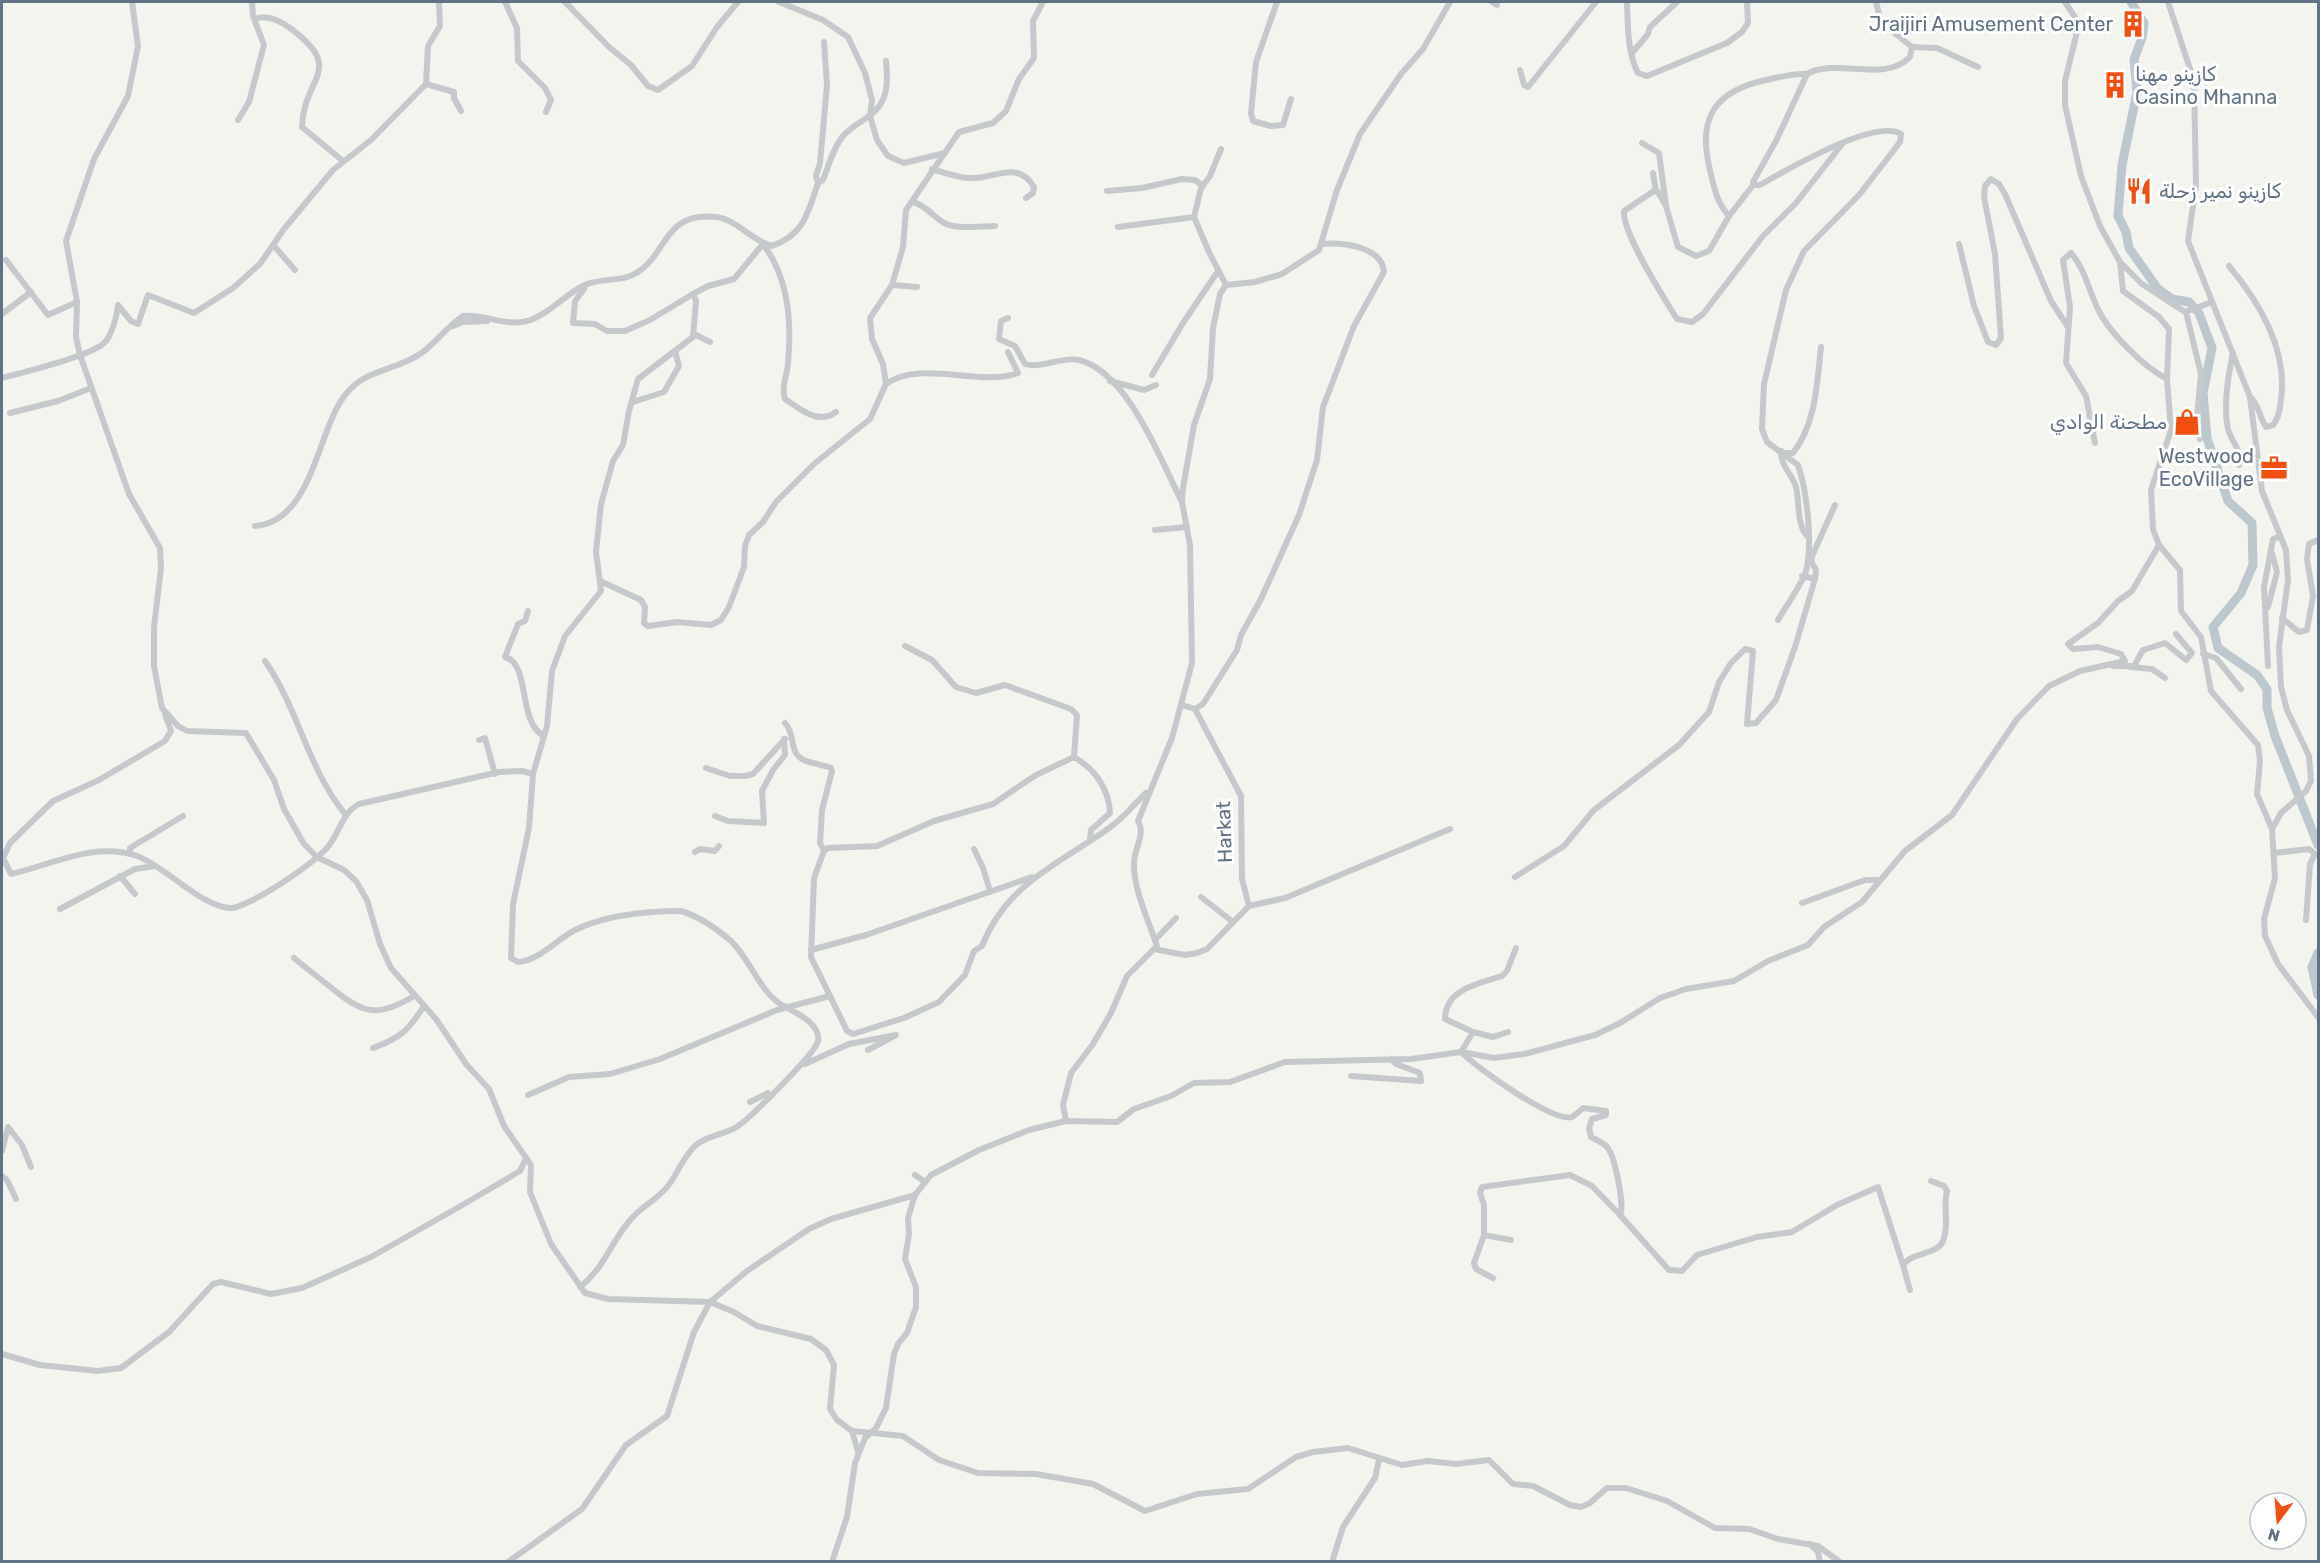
<svg xmlns="http://www.w3.org/2000/svg" width="2320" height="1563" font-family="Rubik,Vazirmatn,sans-serif">
<style>
.lines{fill:none;stroke-linecap:round;stroke-linejoin:round}
.river{stroke:#bcc8cd;stroke-width:9}
.minor{stroke:#c6c9cc;stroke-width:6}
.labels{text-anchor:middle;dominant-baseline:central;stroke-width:6;stroke-linejoin:round;paint-order:stroke}
.poi-label{font-size:20px;fill:#607283;stroke:#fff;text-anchor:end}
.street-label{font-size:20px;fill:#607283;stroke:#fff}
</style>
<rect width="100%" height="100%" fill="#f4f4ef"/>
<g class="lines">
<!-- river -->
<g class="river">
<path d="M2131,2L2144,23L2142,38L2134,59L2137,92L2122,165L2118,216L2126,232L2129,248L2158,289L2172,299L2189,302L2199,313L2212,348L2203,393L2207,438L2228,501L2252,523L2253,565L2241,593L2213,627L2218,648L2257,675L2267,689V708L2275,736L2318,845"/>
<path d="M2318,953L2312,967L2318,995"/>
</g>
<!-- minor -->
<g class="minor">
<path d="M132,2L138,46L128,96L94,159L66,241L77,302L76,337L80,355L129,494L160,548L161,568L154,627V666L162,708L178,726L187,731L246,733L274,780L284,809L304,844L317,857L344,870L356,881L367,900L380,944L391,968L436,1019L466,1064L489,1089L504,1126L531,1165L530,1192L551,1244L585,1293L608,1299L710,1302L734,1312L757,1326L811,1339L826,1350L834,1365L830,1409L837,1420L852,1431L903,1436L939,1460L978,1473L1036,1474L1093,1484L1145,1511L1197,1494L1248,1489L1296,1457L1313,1452L1348,1448L1402,1465L1428,1461L1456,1464L1489,1460L1513,1484L1533,1486L1570,1505L1581,1507L1590,1503L1607,1488H1626L1667,1501L1715,1528L1749,1529L1778,1539L1818,1546L1840,1562"/>
<path d="M505,2L517,28L518,61L545,88L551,100L546,112"/>
<path d="M565,2L609,47L631,65L648,86L658,90L692,66L717,27L738,2"/>
<path d="M779,2L823,20L848,37L865,73L872,100L870,116L877,140L888,156L904,163L945,153"/>
<path d="M1277,2L1256,62L1251,113L1253,121L1271,126L1283,125L1291,99"/>
<path d="M1450,2L1423,49L1401,74L1360,134L1337,190L1319,250L1282,274L1255,282L1226,285L1220,294L1213,328L1210,379L1194,425L1183,488L1182,502L1190,545L1192,663L1172,738L1138,821C1146,834 1134,849 1134,863C1133,889 1149,921 1157,946L1154,949L1185,955L1197,953L1207,949L1249,906L1285,898L1450,829"/>
<path d="M1492,2L1497,5"/>
<path d="M1627,2C1628,25 1627,52 1638,73L1647,76L1727,43L1742,32L1748,23L1747,2"/>
<path d="M2065,2L2076,19L2078,28L2065,81V105L2081,176L2100,226L2120,262"/>
<path d="M2168,2L2194,81L2196,185L2188,241L2250,397L2262,491L2286,550L2288,580L2279,647L2281,687L2287,710L2309,756L2311,781L2306,791L2281,813L2272,829"/>
<path d="M255,19C267,14 280,21 290,28C347,70 303,77 302,127L343,161"/>
<path d="M1912,47L1937,48L1978,67"/>
<path d="M1632,53L1648,34L1650,27L1677,2"/>
<path d="M1520,70L1524,85L1528,87L1596,2"/>
<path d="M1807,74C1793,73 1780,77 1766,80C1714,91 1697,119 1710,170C1714,188 1717,203 1729,216L1709,251L1696,256L1678,247L1666,206L1658,192L1654,191L1624,211C1622,233 1664,298 1677,319L1692,322L1703,314L1763,236L1796,203L1843,143"/>
<path d="M426,84L454,92V98L461,111"/>
<path d="M238,120L249,102L264,45L253,16L252,2"/>
<path d="M1642,143L1659,153L1666,206"/>
<path d="M1221,149L1210,176L1201,188L1194,217L1209,252L1226,285"/>
<path d="M932,169C945,173 961,179 974,178C995,178 1018,160 1034,187L1033,193L1026,198"/>
<path d="M1653,173L1656,191"/>
<path d="M818,183L816,176L820,163L827,85L824,42"/>
<path d="M1107,191L1142,188L1182,179L1195,180L1203,186"/>
<path d="M913,202C927,206 932,216 944,223C959,230 980,226 995,226"/>
<path d="M1729,216L1754,184"/>
<path d="M1118,227L1194,217"/>
<path d="M1959,244L1974,306L1988,342L1996,345L2001,338L1995,254L1984,197L1985,186L1991,179L1999,184L2005,194L2051,301L2068,327"/>
<path d="M274,246L295,270"/>
<path d="M6,260L48,315L77,302"/>
<path d="M2229,266C2260,303 2288,349 2281,399C2280,408 2279,418 2273,425L2266,427C2259,417 2260,406 2250,397"/>
<path d="M892,285L917,287"/>
<path d="M584,289L575,301L573,323L595,324L607,331H625L650,320L693,294"/>
<path d="M2212,302L2185,312L2142,284L2120,262L2123,291L2159,317L2169,329L2167,379L2171,430L2151,490L2153,529L2159,545L2180,570L2181,611L2201,637L2211,691L2258,745L2260,761L2257,794L2272,829L2275,878L2264,919L2265,936L2278,964L2318,1017"/>
<path d="M2186,312L2201,374L2197,417L2200,439"/>
<path d="M2,314L31,292"/>
<path d="M1008,318L1001,321L999,339L1015,346L1025,364C1041,369 1062,356 1079,360C1128,372 1161,461 1182,502"/>
<path d="M453,326L463,322L487,321"/>
<path d="M694,334L710,342"/>
<path d="M2233,353C2228,376 2223,406 2228,429C2231,441 2243,452 2239,465"/>
<path d="M1152,375L1183,323L1218,271"/>
<path d="M2,378C24,372 87,357 103,344C112,337 117,315 118,305L131,321L138,324L148,295L194,313L233,288L260,264L284,229L333,170L371,140L426,84L428,46L440,26L439,2"/>
<path d="M1110,381L1144,390L1156,385"/>
<path d="M886,384C920,359 979,387 1018,373L1008,352"/>
<path d="M633,402L664,392L679,366L675,351"/>
<path d="M10,413L58,401L91,388"/>
<path d="M2095,443L2086,396L2066,363L2070,307L2063,260L2071,253C2085,269 2088,288 2097,307C2108,332 2144,367 2167,379"/>
<path d="M1781,451C1780,465 1792,474 1796,487C1800,504 1796,526 1809,538"/>
<path d="M1784,453H1793C1816,424 1817,383 1821,347"/>
<path d="M255,526C309,522 317,441 339,404C361,366 393,374 423,352C437,341 448,326 463,316C487,314 506,328 531,320C552,312 565,294 585,285C602,277 622,283 638,272C667,254 664,211 716,217C736,219 752,241 772,246C805,234 808,212 818,183L823,180C829,165 833,148 843,136C851,127 860,123 869,116C889,102 888,82 886,61"/>
<path d="M1155,530L1187,527"/>
<path d="M1815,579L1816,570L1811,561L1813,554L1835,505"/>
<path d="M600,581L641,600L645,607L644,623L648,626L677,622L711,625L721,620L729,607L744,567L745,546L749,535L763,522L776,502L814,464L870,419L886,384L883,364L872,339L870,318L892,285L903,247L906,210L959,132L993,123L1006,111L1019,79L1034,58L1033,21L1043,2"/>
<path d="M2268,607L2277,572L2272,553"/>
<path d="M528,611L525,621L518,624L505,657C531,664 517,722 544,736"/>
<path d="M2282,618L2299,632L2307,630L2313,596L2307,559L2309,544L2318,540"/>
<path d="M1778,620C1784,609 1804,581 1806,571C1813,543 1807,491 1798,465L1767,442L1762,429L1764,384L1786,290L1804,251L1860,194L1900,142L1901,134C1875,118 1786,170 1760,185H1754L1753,182L1777,139L1807,74C1838,57 1883,84 1910,57L1912,47L1881,22L1876,2"/>
<path d="M905,646L932,660L956,687L976,693L1005,685L1071,709L1077,715L1074,757"/>
<path d="M2203,654L2216,658L2241,689"/>
<path d="M265,661C298,708 308,769 345,814"/>
<path d="M2113,666H2134L2143,650L2165,643L2186,660L2192,653L2176,634"/>
<path d="M2268,666L2264,587L2273,539L2279,537"/>
<path d="M2130,667L2152,669L2165,678"/>
<path d="M1182,705L1195,709L1241,796L1242,879L1249,906"/>
<path d="M1195,709L1203,704L1237,650L1241,635L1261,599L1299,515L1317,460L1323,407L1354,326L1384,272C1382,246 1341,242 1322,244"/>
<path d="M165,714L171,731L165,741L99,780L53,801L10,843L3,858L11,874C51,865 95,841 137,856C164,865 204,910 233,908C258,901 309,867 327,848C340,833 341,814 359,804L499,772L522,771L533,774"/>
<path d="M785,723C796,734 788,753 804,760C812,764 822,764 831,768L832,771L822,810L820,843L824,851L814,878L811,957L847,1031L853,1034L904,1018L939,1002L965,975L974,951L982,946C1007,883 1058,865 1109,828C1123,819 1134,804 1146,793"/>
<path d="M479,740L485,738L495,774"/>
<path d="M706,768L730,776H745L753,774L785,739"/>
<path d="M715,816L728,821L764,823L762,791L773,770L785,755L784,739"/>
<path d="M974,849L983,868L990,891"/>
<path d="M824,851L828,848L877,846L934,821L993,804L1036,775L1074,757C1095,769 1109,789 1110,813L1091,830L1090,839"/>
<path d="M695,852L700,849L715,851L719,846"/>
<path d="M2274,853L2309,849L2315,854L2310,864L2306,920"/>
<path d="M130,854V848L183,816"/>
<path d="M120,876L135,894"/>
<path d="M1515,877L1564,846L1594,810L1679,745L1709,712L1719,682L1731,663L1745,649L1753,651L1747,724L1756,723L1776,700L1795,647L1815,579L1802,576"/>
<path d="M1201,897L1233,922"/>
<path d="M1802,903L1865,880H1879"/>
<path d="M60,909L135,869L155,866"/>
<path d="M1155,940L1176,918"/>
<path d="M1516,948L1507,971L1502,976C1480,983 1445,989 1445,1019L1473,1032L1461,1052C1476,1067 1553,1123 1572,1117C1575,1115 1580,1111 1583,1108L1606,1111V1115L1592,1119L1589,1128L1591,1137C1596,1140 1602,1142 1607,1147C1615,1156 1625,1207 1620,1215L1669,1270L1682,1271L1697,1255L1757,1237L1792,1232L1837,1205L1878,1187L1903,1265C1912,1251 1940,1256 1944,1238C1949,1223 1943,1206 1947,1191L1944,1186L1931,1181"/>
<path d="M811,950L866,935L1032,877"/>
<path d="M294,958C307,969 321,979 334,990C365,1015 379,1017 414,996"/>
<path d="M1473,1032L1493,1037L1508,1032"/>
<path d="M373,1048C400,1038 408,1031 424,1006"/>
<path d="M805,1064L849,1044L896,1035L868,1050"/>
<path d="M1351,1076L1421,1081L1420,1073L1396,1064L1391,1059"/>
<path d="M528,1095L569,1077L610,1074L660,1059L777,1010L830,996"/>
<path d="M750,1102L768,1093"/>
<path d="M1066,1121L1063,1105L1071,1073L1093,1044L1111,1013L1127,976L1154,949"/>
<path d="M2,1151L8,1127L22,1145L31,1167"/>
<path d="M915,1175L925,1182"/>
<path d="M2,1176L7,1180L16,1199"/>
<path d="M1484,1235L1474,1263L1476,1269L1493,1278"/>
<path d="M1511,1240L1484,1235V1205L1480,1193L1482,1187L1570,1175L1592,1186L1620,1215"/>
<path d="M1903,1265L1910,1290"/>
<path d="M580,1287C606,1266 610,1243 631,1219C642,1206 658,1199 668,1186C678,1173 684,1155 696,1145C708,1135 725,1135 738,1126C750,1118 816,1053 818,1041C821,1023 794,1012 782,1005C759,991 750,959 731,941C717,929 698,916 681,911C647,911 606,915 575,930C557,939 539,961 518,962L511,958L513,904L529,828L533,774L547,726L552,671L565,636L601,591L596,552L601,504L613,461L623,445L629,411L638,379L693,337L696,301L693,294L708,286L734,279L763,244C789,278 792,322 788,363C787,376 781,387 785,399C801,410 819,425 836,412"/>
<path d="M2,1354L40,1365L98,1371L121,1368L169,1332L213,1284L221,1282L271,1294L302,1288L371,1257L459,1207L520,1171L526,1158"/>
<path d="M852,1431L858,1452"/>
<path d="M1810,1544L1818,1552L1820,1562"/>
<path d="M508,1562L582,1509L626,1445L667,1416L694,1332L710,1302L747,1271L809,1229L831,1219L915,1195"/>
<path d="M832,1562L847,1517L855,1463L865,1438L876,1428L886,1408L894,1354L898,1344L907,1333L916,1307V1287L905,1259L909,1234L908,1218L915,1195L931,1175L979,1150L1029,1130L1066,1121L1117,1122L1134,1109L1171,1096L1194,1083L1230,1082L1285,1062L1411,1059L1461,1052L1494,1058L1524,1054L1595,1035L1620,1023L1660,998L1686,989L1734,981L1768,961L1808,945L1824,927L1862,902L1905,851L1952,815L2017,719L2049,686L2080,671L2125,661L2121,654L2098,647L2073,649L2068,644L2098,623L2118,601L2132,591L2159,545"/>
<path d="M1332,1562L1343,1527L1375,1478L1379,1460"/>
</g>
</g>
<!-- icons -->
<defs>
<symbol id="building-bare" viewBox="-9 -9 18 18"><path d="M-4-6H4V6H1V3H-1V6H-4ZM-2.5-4.3h1.7v1.8h-1.7ZM.8-4.3h1.7v1.8H.8ZM-2.5-1h1.7V.8h-1.7ZM.8-1h1.7V.8H.8Z" fill="#f24f11" stroke="#fff" stroke-width="2.5" paint-order="stroke"/></symbol>
<symbol id="restaurant-bare" viewBox="-9 -9 18 18"><path d="M-5-6h1v4h1v-4h1v4h1v-4h1v5L-1.5 .5V6h-2V.5L-5-1ZM5-6V6H3V1.5H1.5Q1.5-4 5-6Z" fill="#f24f11" stroke="#fff" stroke-width="2.5" paint-order="stroke"/></symbol>
<symbol id="shop-bare" viewBox="-9 -9 18 18"><path d="M-5-2.5h2.3a2.7 3.5 0 0 1 5.4 0H5L5.5 6h-11ZM-1.5-2.5h3a1.5 2.3 0 0 0-3 0Z" fill="#f24f11" stroke="#fff" stroke-width="2.5" paint-order="stroke"/></symbol>
<symbol id="office-bare" viewBox="-9 -9 18 18"><path d="M-6-3h4V-5.5h4V-3h4V5H-6ZM-1-4.5V-3h2v-1.5ZM-6 0V1H6V0Z" fill="#f24f11" stroke="#fff" stroke-width="2.5" paint-order="stroke"/></symbol>
</defs>
<g fill-rule="evenodd">
<use href="#building-bare" x="2114" y="5" width="38" height="38"/>
<use href="#building-bare" x="2096" y="66" width="38" height="38"/>
<use href="#restaurant-bare" x="2120" y="172" width="38" height="38"/>
<use href="#shop-bare" x="2168" y="403" width="38" height="38"/>
<use href="#office-bare" x="2255" y="449" width="38" height="38"/>
</g>
<g class="labels">
<!-- poi labels -->
<g class="poi-label">
<text x="2113" y="24">Jraijiri Amusement Center</text>
<text x="2135" y="74" text-anchor="start">كازينو مهنا<tspan x="2135" dy="23">Casino Mhanna</tspan></text>
<text x="2159" y="191" text-anchor="start">كازينو نمير زحلة</text>
<text x="2167" y="422">مطحنة الوادي</text>
<text x="2254" y="456">Westwood<tspan x="2254" dy="23">EcoVillage</tspan></text>
</g>
<!-- street labels -->
<g class="street-label">
<text transform="translate(1224 832) rotate(-92)">Harkat</text>
</g>
</g>
<!-- border -->
<rect width="2320" height="1563" fill="none" stroke="#607283" stroke-width="6"/>
<!-- north arrow -->
<g transform="translate(2278 1521) rotate(196)"><circle r="28" fill="#ffffff" stroke="#bfc7cd" stroke-width="1.5"/>
<path d="M0-4.5L10 22L0 15L-10 22Z" fill="#f24f11"/>
<text y="-9" font-size="16" font-weight="bold" text-anchor="middle" fill="#607283">N</text>
</g>
</svg>
